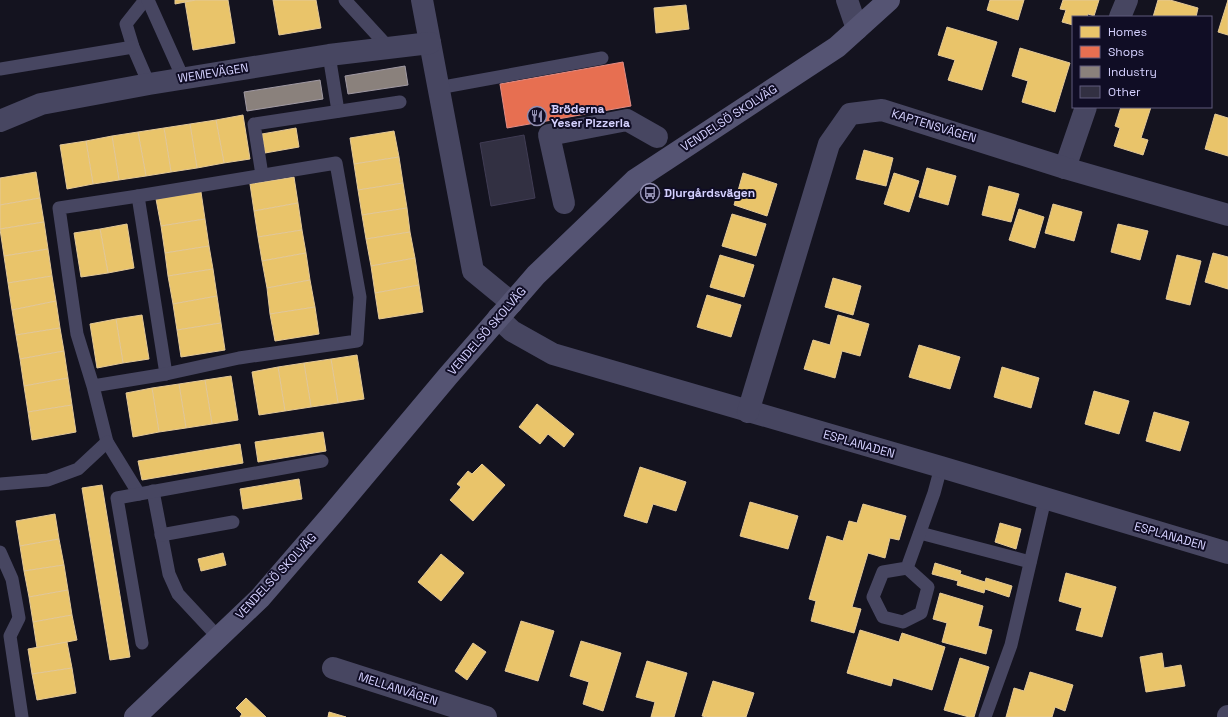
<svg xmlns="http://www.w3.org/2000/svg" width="1228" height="717" font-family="'Space Grotesk',sans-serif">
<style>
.homes{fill:#e9c46a;stroke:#e3c897}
.shops{fill:#e76f51;stroke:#e28c85}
.industry{fill:#8a817c;stroke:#a099a3}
.building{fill:#323042;stroke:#403c54}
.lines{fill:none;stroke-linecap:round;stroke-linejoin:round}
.lane{stroke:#474661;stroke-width:13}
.street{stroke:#474661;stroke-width:22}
.secondary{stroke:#555473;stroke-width:22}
.labels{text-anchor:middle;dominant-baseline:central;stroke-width:4;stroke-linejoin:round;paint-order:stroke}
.street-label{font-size:12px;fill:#d5d1ff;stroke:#100d25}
.poi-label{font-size:12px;font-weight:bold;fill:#d5d1ff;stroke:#100d25;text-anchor:start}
</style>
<rect width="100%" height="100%" fill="#14131f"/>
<!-- homes -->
<g class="homes">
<path d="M175,0H196L175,4Z"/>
<path d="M196,0H228L235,43L193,50L185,2Z"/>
<path d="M273,0H316L321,28L279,35Z"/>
<path d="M990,0H1024L1018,20L987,10Z"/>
<path d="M1063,0H1099L1094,16L1088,14L1087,17H1073V25L1062,22L1066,10L1060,9Z"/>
<path d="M1158,0H1170L1198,8L1196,17H1153Z"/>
<path d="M1228,0V35L1218,32Z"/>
<path d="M686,5L689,29L656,33L654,8Z"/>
<path d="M947,27L997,42L982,90L948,80L955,60L938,55Z"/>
<path d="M1020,48L1070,63L1055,112L1022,102L1028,81L1012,76Z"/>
<path d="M1121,107H1151L1141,138L1148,140L1143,155L1114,146L1120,128L1115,126Z"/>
<path d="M1215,114L1228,118V156L1205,149Z"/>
<path d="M243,115L250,159L224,163L216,120Z"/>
<path d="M216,120L224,163L197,168L190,124Z"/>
<path d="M190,124L197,168L171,172L164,128Z"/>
<path d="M164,128L171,172L146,176L138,132Z"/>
<path d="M296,128L299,147L265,153L262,134Z"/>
<path d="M394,131L399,157L354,164L350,138Z"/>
<path d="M138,132L146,176L119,180L112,136Z"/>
<path d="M112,136L119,180L93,184L86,141Z"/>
<path d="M86,141L93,184L67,189L60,145Z"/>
<path d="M864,150L893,158L886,186L856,179Z"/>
<path d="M399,157L403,183L358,190L354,164Z"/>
<path d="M927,168L956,176L948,205L919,197Z"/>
<path d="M36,172L40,198L0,205V178Z"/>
<path d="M743,173L777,184L767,216L734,205Z"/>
<path d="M894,173L919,181L909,212L884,204Z"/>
<path d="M294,177L298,203L254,211L250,184Z"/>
<path d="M403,183L407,208L362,215L358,190Z"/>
<path d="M989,186L1019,194L1011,222L982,215Z"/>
<path d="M201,192L205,219L161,226L156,199Z"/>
<path d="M40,198L44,222L0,229V205Z"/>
<path d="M298,203L302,230L258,237L254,211Z"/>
<path d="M1053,204L1082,212L1074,241L1045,233Z"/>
<path d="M407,208L410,232L366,239L362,215Z"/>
<path d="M1019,209L1044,217L1035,248L1009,240Z"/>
<path d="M732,214L766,224L756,256L722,246Z"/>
<path d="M205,219L209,246L165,253L161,226Z"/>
<path d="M44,222L48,249L4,256L0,229Z"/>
<path d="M127,224L134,268L108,273L100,229Z"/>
<path d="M1118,224L1148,231L1140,260L1111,252Z"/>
<path d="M100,229L108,273L81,277L74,233Z"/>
<path d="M302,230L306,253L262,261L258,237Z"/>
<path d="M410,232L415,258L371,266L366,239Z"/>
<path d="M209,246L213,269L168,276L165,253Z"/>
<path d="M48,249L52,276L8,283L4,256Z"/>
<path d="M306,253L310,280L267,288L262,261Z"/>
<path d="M1213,253L1228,257V289L1205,282Z"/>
<path d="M720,255L754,265L744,297L710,287Z"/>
<path d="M1177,255L1201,261L1190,305L1166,299Z"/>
<path d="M415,258L419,285L375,293L371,266Z"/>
<path d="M213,269L217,296L173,304L168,276Z"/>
<path d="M52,276L56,301L12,310L8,283Z"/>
<path d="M833,278L861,286L853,315L825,307Z"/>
<path d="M310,280L315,307L270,314L267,288Z"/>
<path d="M419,285L423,312L379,319L375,293Z"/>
<path d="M707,295L741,305L731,337L697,327Z"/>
<path d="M217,296L221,323L177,330L173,304Z"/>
<path d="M56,301L60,328L16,335L12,310Z"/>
<path d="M315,307L319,334L275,341L270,314Z"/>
<path d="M142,315L149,359L123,363L116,319Z"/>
<path d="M838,315L869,324L860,356L842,351L835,378L804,369L813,340L830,345Z"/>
<path d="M116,319L123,363L97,368L90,324Z"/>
<path d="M221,323L225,350L181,357L177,330Z"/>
<path d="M60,328L64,351L20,359L16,335Z"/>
<path d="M919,345L960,357L950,389L909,377Z"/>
<path d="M64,351L68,378L24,386L20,359Z"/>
<path d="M357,355L364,399L338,403L331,359Z"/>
<path d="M331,359L338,403L311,407L304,363Z"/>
<path d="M304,363L311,407L285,411L278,367Z"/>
<path d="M278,367L285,411L259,415L252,372Z"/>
<path d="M1002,367L1039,378L1031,408L994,397Z"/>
<path d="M231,376L238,420L212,424L205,380Z"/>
<path d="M68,378L72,405L28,412L24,386Z"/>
<path d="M205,380L212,424L186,428L179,384Z"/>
<path d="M179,384L186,428L159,432L152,388Z"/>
<path d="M152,388L159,432L133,437L126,393Z"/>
<path d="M1094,391L1129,401L1119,434L1085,424Z"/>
<path d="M537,404L574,434L564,447L548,434L540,444L519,427Z"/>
<path d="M72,405L76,432L32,440L28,412Z"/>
<path d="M1154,412L1189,422L1180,451L1146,441Z"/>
<path d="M323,432L326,451L258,462L255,442Z"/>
<path d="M240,444L243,463L142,480L138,461Z"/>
<path d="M482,464L505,485L473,521L450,500L461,487L457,484L468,471L472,474Z"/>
<path d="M640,467L686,482L676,511L653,504L647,523L624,516Z"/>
<path d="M299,479L302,499L243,509L240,489Z"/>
<path d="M102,485L130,657L110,660L82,488Z"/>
<path d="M750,502L798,516L788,549L740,536Z"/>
<path d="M863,504L906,516L899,540L890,538L885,558L868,553L852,607L861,609L854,633L811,621L816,601L809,599L827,536L843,541L849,521L857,523Z"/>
<path d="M55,514L59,539L20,546L16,521Z"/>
<path d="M1000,523L1021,529L1016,549L995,542Z"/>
<path d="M59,539L64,565L24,571L20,546Z"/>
<path d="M223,553L226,565L201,571L198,559Z"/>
<path d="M441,554L464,573L441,601L418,582Z"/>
<path d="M935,563L961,571L960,574L985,582L986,578L1012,586L1009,597L985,589L984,593L957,585L958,581L932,574Z"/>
<path d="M64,565L68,590L29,597L24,571Z"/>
<path d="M1066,573L1116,587L1102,637L1076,630L1082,608L1059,601Z"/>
<path d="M68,590L72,615L33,622L29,597Z"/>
<path d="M940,593L983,606L978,626L992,630L986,654L942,642L947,623L933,619Z"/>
<path d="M72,615L77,640L37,648L33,622Z"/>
<path d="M521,621L554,631L538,681L505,671Z"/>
<path d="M860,630L899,642L902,633L945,647L932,690L893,678L891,686L847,673Z"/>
<path d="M581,641L621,653L603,711L583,704L589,682L570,676Z"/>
<path d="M67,642L72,668L32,674L28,649Z"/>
<path d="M473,643L486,652L467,680L455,671Z"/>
<path d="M1162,653L1164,668L1181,665L1185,686L1146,692L1140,657Z"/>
<path d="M960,658L989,667L974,717H969L944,710Z"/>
<path d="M647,661L687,673L674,717H651L655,702L636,697Z"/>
<path d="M72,668L76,693L37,700L32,674Z"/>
<path d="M1030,672L1073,685L1065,711L1055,707L1052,717H1006L1014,688L1024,691Z"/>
<path d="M713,681L754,693L746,717H707L702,716Z"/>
<path d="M246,698L266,717H240L242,714L236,708Z"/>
<path d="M329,712L346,717H328Z"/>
</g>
<!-- shops -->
<path class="shops" d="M623,62L631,106L507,128L500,84Z"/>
<!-- industry -->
<g class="industry">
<path d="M405,66L408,85L348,94L345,76Z"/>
<path d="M320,80L323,99L247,111L244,92Z"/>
</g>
<!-- building -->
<path class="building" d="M524,135L535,198L491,206L480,143Z"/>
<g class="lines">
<!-- lane -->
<g class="lane">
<path d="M145,0L126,24L133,47L149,84"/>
<path d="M148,0L183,78"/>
<path d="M345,0L389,48"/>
<path d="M329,55L338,111"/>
<path d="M0,69L133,47"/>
<path d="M438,88L602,58"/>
<path d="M262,175L254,124L400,102"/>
<path d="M138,196L166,374"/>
<path d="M93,386L166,374L239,358L357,341L360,297L336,163L138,196L59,208L77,334L93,386L107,442L139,494"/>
<path d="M0,484L48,480L78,469L107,442"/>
<path d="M153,491L169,574L178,594L218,637"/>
<path d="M920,533L1030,562"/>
<path d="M161,535L233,522"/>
<path d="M0,552L12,579L19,618L10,636L22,717"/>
<path d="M907,568L928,587L921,613L903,622L883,617L873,597L883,572L907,568L934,493L941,467"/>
<path d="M142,643L117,498L322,461"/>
<path d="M985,717L1011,645L1045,499"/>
</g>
<!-- street -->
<g class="street">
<path d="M422,0L473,271L512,303"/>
<path d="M847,0L857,29"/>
<path d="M1120,17L1127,0"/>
<path d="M0,121L41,104L149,84L329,55L430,43"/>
<path d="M1065,168L1086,107"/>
<path d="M564,203L549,135L627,120L657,137"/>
<path d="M498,318L512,331L553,354L941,467L1228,553"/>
<path d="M748,412L829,144L850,114L882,110L1065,168L1228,215"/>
<path d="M333,668L486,717"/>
<path d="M1228,717V716"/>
</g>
<!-- secondary -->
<path class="secondary" d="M135,717L260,598L334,512L448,376L536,275L635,180L837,47L889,0"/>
</g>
<!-- icons -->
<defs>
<symbol id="restaurant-ring" viewBox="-11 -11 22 22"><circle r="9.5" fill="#100d25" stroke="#918eb1" stroke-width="1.5"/><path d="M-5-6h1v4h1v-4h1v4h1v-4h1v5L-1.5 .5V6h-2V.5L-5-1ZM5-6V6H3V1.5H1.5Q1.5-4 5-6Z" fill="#918eb1"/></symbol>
<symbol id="bus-ring" viewBox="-11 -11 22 22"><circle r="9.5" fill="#100d25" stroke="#918eb1" stroke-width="1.5"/><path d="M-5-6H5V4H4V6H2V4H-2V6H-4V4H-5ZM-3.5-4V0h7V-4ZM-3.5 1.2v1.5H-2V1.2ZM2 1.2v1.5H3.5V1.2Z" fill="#918eb1"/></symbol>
</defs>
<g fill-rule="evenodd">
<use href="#restaurant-ring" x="526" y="105" width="22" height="22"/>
<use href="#bus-ring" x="639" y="182" width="22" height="22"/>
</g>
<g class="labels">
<!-- street labels -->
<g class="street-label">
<text transform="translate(213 73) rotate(-9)">WEMEVÄGEN</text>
<text transform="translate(729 118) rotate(-33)">VENDELSÖ SKOLVÄG</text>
<text transform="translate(934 126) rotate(17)">KAPTENSVÄGEN</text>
<text transform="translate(487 331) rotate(-49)">VENDELSÖ SKOLVÄG</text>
<text transform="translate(859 444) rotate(16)">ESPLANADEN</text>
<text transform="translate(1170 536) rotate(16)">ESPLANADEN</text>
<text transform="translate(276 576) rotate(-47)">VENDELSÖ SKOLVÄG</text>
<text transform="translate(398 689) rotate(18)">MELLANVÄGEN</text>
</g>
<!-- poi labels -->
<g class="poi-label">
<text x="551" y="109">Bröderna<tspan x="551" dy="14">Yeser Pizzeria</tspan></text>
<text x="664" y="193">Djurgårdsvägen</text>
</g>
</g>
<!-- legend -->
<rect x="1072" y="16" width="140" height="92" fill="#100d25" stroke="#5f5b7c"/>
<rect x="1080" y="26" width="20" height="12" fill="#e9c46a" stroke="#5f5b7c"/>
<text x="1108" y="36" font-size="12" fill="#d5d1ff">Homes</text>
<rect x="1080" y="46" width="20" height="12" fill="#e76f51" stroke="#5f5b7c"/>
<text x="1108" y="56" font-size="12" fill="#d5d1ff">Shops</text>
<rect x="1080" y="66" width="20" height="12" fill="#8a817c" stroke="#5f5b7c"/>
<text x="1108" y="76" font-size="12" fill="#d5d1ff">Industry</text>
<rect x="1080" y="86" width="20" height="12" fill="#323042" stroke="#5f5b7c"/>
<text x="1108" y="96" font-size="12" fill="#d5d1ff">Other</text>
</svg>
